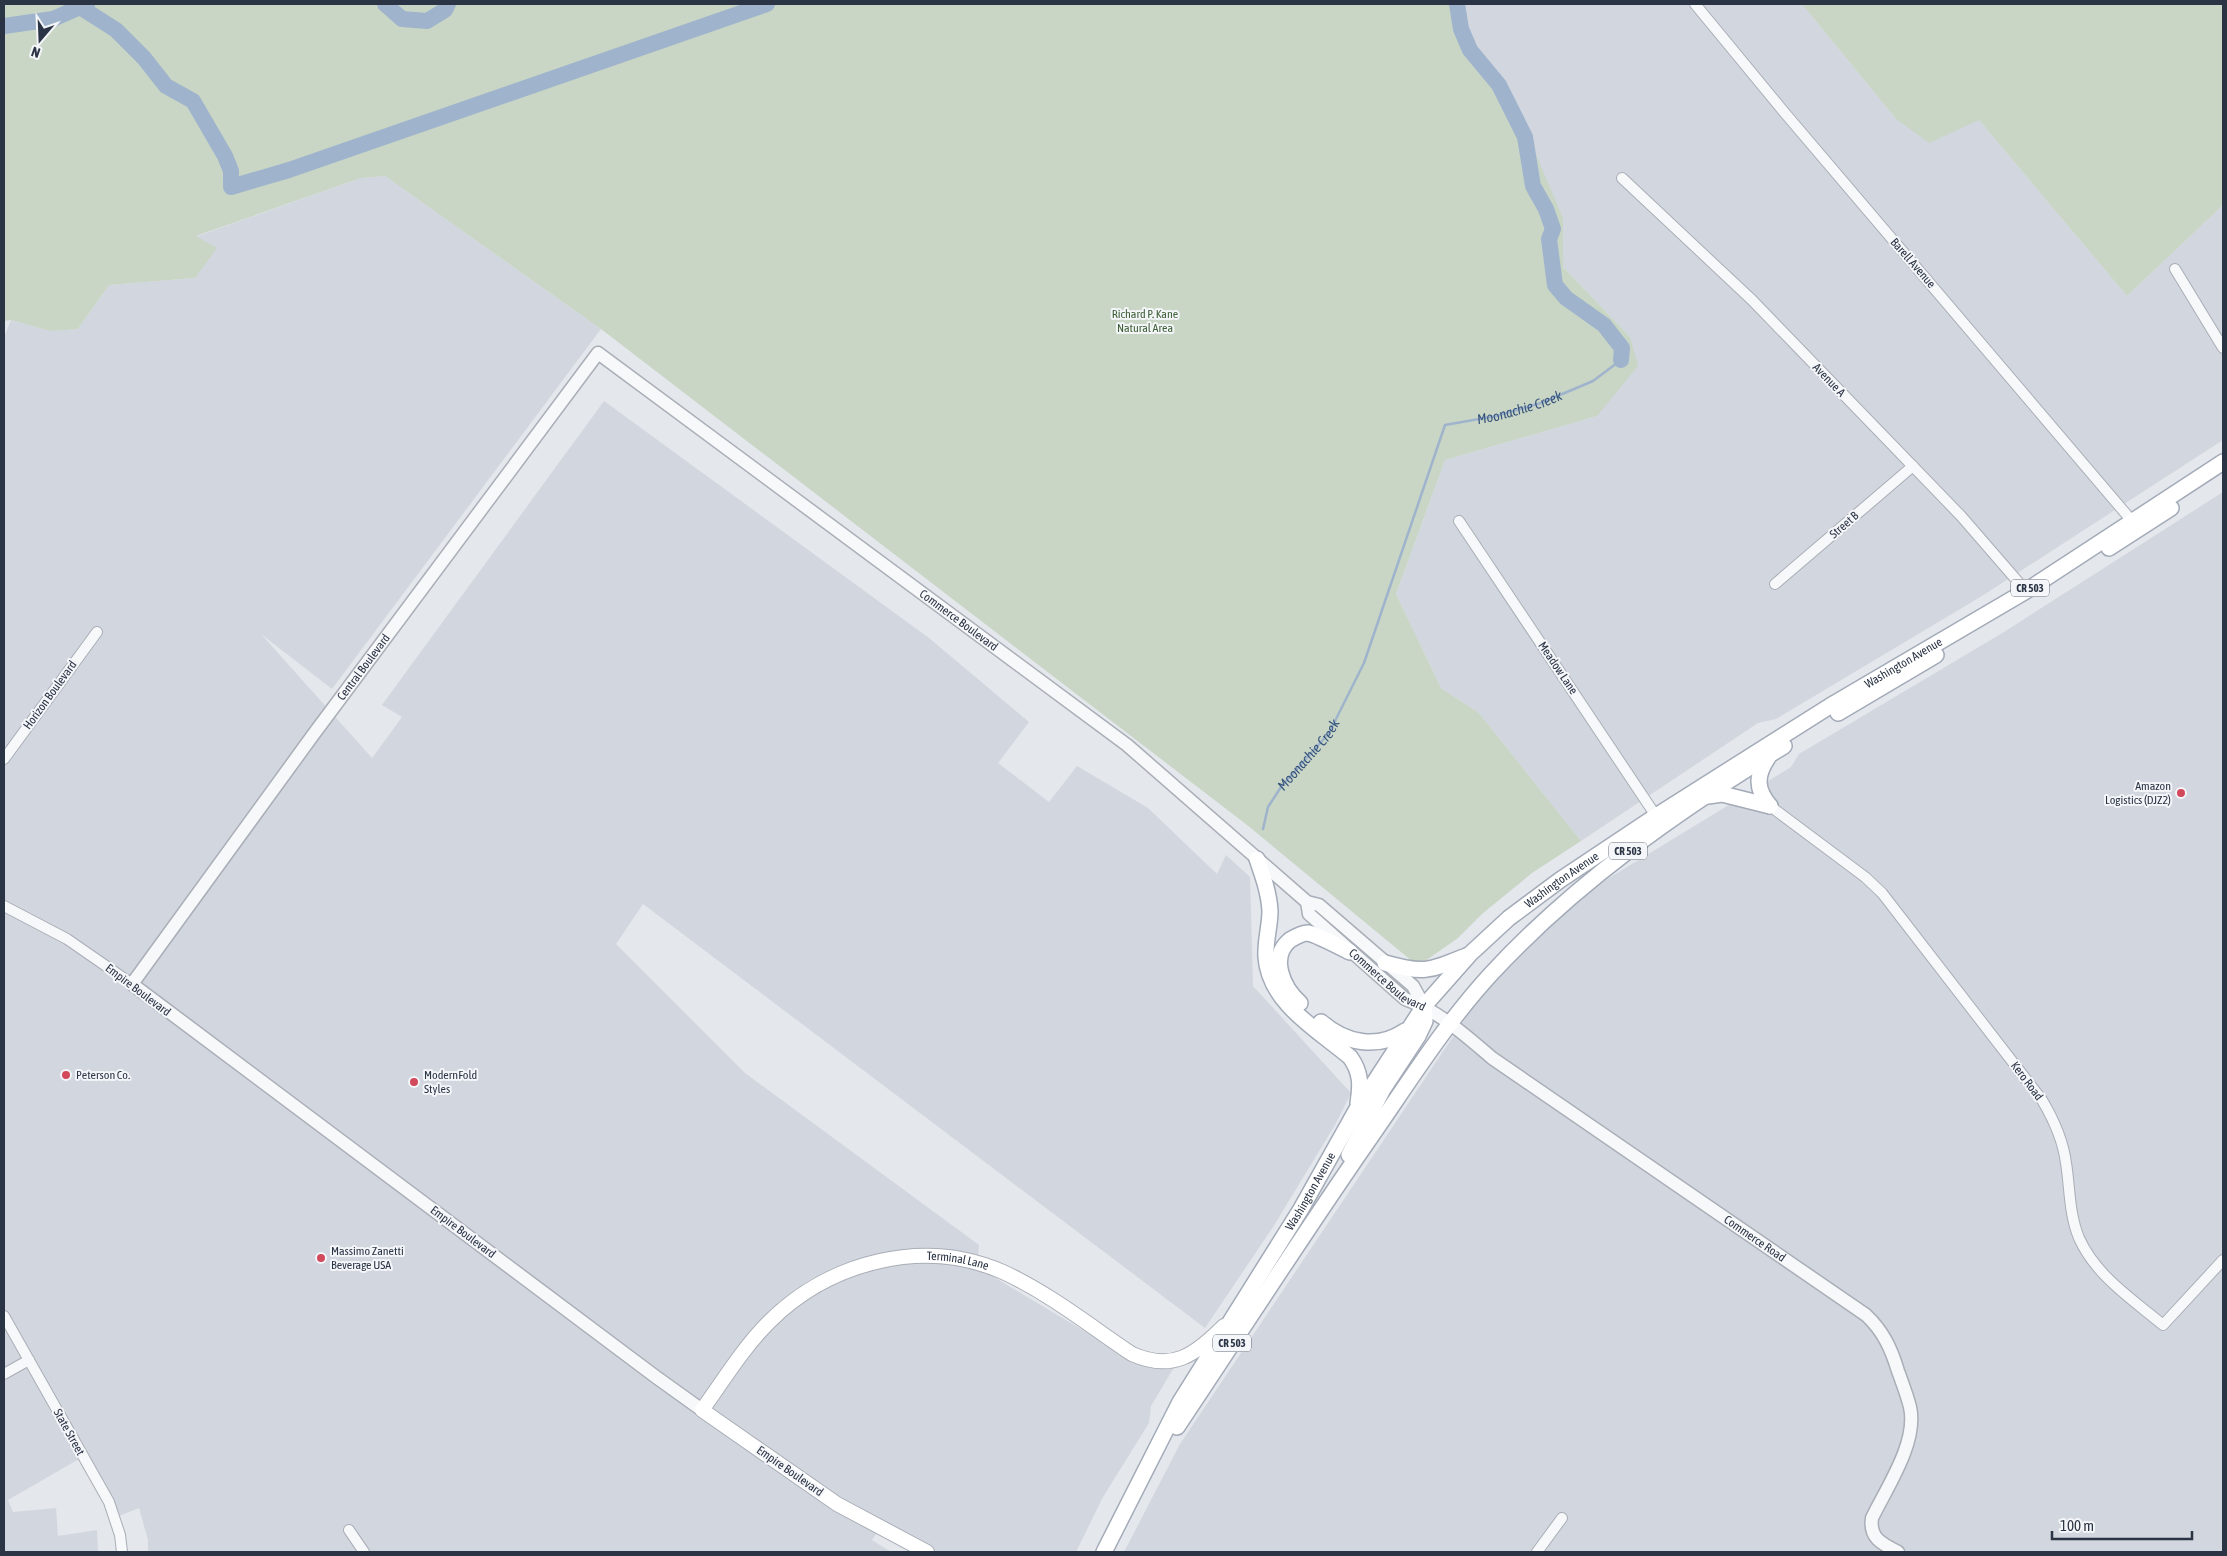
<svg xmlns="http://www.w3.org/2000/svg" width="2227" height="1556" font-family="'Asap Condensed',sans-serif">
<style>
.built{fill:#d2d6de}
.green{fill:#c9d6c5}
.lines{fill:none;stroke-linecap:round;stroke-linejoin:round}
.stream{stroke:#9fb4cc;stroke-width:2.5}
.river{stroke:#9fb4cc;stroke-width:16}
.minor-casing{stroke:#a9aeb7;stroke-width:12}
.tertiary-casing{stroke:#a9aeb7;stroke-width:15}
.secondary-casing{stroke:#a9aeb7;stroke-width:16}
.primary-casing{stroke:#a3abb8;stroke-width:18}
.minor{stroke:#f7f8fa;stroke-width:10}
.tertiary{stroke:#f7f8fa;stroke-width:12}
.secondary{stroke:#fff;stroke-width:14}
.primary{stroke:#fff;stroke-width:15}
.poi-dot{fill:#d1495b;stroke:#f4f6f9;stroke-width:2}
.labels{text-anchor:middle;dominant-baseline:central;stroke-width:4;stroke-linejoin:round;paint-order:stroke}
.shield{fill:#f4f6f9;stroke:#676e7b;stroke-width:1}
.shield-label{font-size:11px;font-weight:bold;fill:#2b3445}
.street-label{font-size:12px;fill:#2b3445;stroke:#f4f6f9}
.park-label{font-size:12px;fill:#3f6138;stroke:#f4f6f9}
.poi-label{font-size:12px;fill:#2b3445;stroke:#f4f6f9;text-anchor:start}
.water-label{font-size:14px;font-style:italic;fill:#34527a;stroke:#f4f6f9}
</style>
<rect width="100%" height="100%" fill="#e4e7ec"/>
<!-- built -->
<g class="built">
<path d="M1453,4H1802L1896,119L1979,120L2127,296L2223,205V440L1982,596L1776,719L1758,723L1581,841L1479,713L1441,688L1396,594L1445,460L1597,416L1630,337L1563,267V218L1454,35Z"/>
<path d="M385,176L601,329L332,689L261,634L372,758L402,717L382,705L604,401L929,638L1029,722L998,763L1049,802L1077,766L1148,808L1217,874L1226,855L1250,877L1253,986L1351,1093L1335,1125L1273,1227L1205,1328L643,904L616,944L745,1073L979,1245L977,1267L1136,1362L1182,1354L1151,1406L1149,1423L1103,1497L1076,1552H913L879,1530L872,1540L891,1552H148V1540L139,1508L114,1518L79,1459L8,1500L13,1512L56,1508L58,1536L97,1530L98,1552H4V337L11,320L50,331L78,329L109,285L195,278V237L361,178Z"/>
<path d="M2223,492V1552H1124L1180,1444L1444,1050L1472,1009L1525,947L1591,889L1791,767L1799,754L2004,632Z"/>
</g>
<!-- green -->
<g class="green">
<path d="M4,4H1457L1461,29L1470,50L1499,85L1508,102L1520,117L1563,218V267L1630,337L1638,366L1597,416L1445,460L1396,594L1441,688L1479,713L1581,841L1532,873L1482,914L1458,938L1418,966L1247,825L601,329L385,176L361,178L196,236L217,248L195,278L109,285L78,329L50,331L11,320L4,321Z"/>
<path d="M1802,4H2223V205L2127,296L1979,120L1929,143L1896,119Z"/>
</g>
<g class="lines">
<!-- stream -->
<path class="stream" id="s1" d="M1263,829L1268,807L1281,787L1329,733L1364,663L1445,425L1496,416L1541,403L1593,381L1621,360"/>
<!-- river -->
<g class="river">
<path d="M385,4L402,19L427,21L445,10L448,4"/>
<path d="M1457,4L1461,29L1470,50L1499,85L1525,137L1533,186L1546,209L1553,229L1549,239L1555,285L1566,298L1604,325L1622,348L1621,360"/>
<path d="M80,7L116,30L144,58L166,86L193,101L225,156L231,171V187L289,170L767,4"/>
<path d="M4,26L53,19L87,4"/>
</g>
<defs>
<g id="minor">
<path d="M1695,4L1784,112L2132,521"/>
<path d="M1622,178L1752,300L1961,516L2026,591"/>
<path d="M2175,269L2223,348"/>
<path d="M1459,521L1656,816"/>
<path d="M1775,584L1913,466"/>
<path d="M4,759L97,632"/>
<path d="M1770,806L1865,877L1882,893L2042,1100C2054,1120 2063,1140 2066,1163C2070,1188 2069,1214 2079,1238C2096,1276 2132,1299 2163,1325L2223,1260"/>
<path d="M4,906L67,939L132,984"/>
<path d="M4,1316L109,1502L120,1535L122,1552"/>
<path d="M4,1374L29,1360"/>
<path d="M349,1530L364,1552"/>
<path d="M1537,1552L1562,1518"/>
</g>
<g id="tertiary">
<path id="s2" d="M1307,902L1309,914L1405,999C1439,1011 1465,1035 1492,1058L1866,1315C1883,1331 1891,1348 1898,1371C1902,1382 1907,1395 1910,1407C1918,1442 1887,1487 1872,1518C1869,1538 1882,1544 1898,1552"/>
<path id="s3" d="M702,1410L656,1377L132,984L313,735L598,353L1127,745L1307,902L1319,905L1413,986L1424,1006"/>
</g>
<g id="secondary">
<path id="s4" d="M927,1552L837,1504L702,1410C723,1381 743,1348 769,1322C829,1262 923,1237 1003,1272C1049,1293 1090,1326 1132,1354C1173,1372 1195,1355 1224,1326"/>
</g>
<g id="primary">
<path d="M2109,548L2171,508"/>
<path d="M1838,713L1936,655"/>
<path d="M1769,756C1756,775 1755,788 1770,806"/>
<path d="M1708,796L1722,794L1770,806"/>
<path d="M1257,859C1263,876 1269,893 1270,911C1270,926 1265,941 1266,957C1269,1003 1318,1030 1350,1057C1361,1072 1361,1085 1358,1103"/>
<path d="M1385,963C1424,974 1429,971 1466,956"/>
<path d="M1300,1003C1283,988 1269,957 1290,940C1295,937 1302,933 1308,933C1315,934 1342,948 1350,952"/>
<path d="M1321,1022C1345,1043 1377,1050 1405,1031"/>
<path d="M1349,1155L1383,1089L1418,1036L1425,1021L1424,1006"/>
<path d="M1177,1427C1241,1331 1304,1233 1370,1138C1409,1082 1445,1024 1491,974C1575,883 1679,810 1784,746"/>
<path id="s5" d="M1104,1552L1180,1402L1301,1209L1357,1109L1424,1006L1470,954L1509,918L1560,880L1656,816L1830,706L2026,591L2223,462"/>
</g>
</defs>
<!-- minor casing -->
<use href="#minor" class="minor-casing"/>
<!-- tertiary casing -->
<use href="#tertiary" class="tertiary-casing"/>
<!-- secondary casing -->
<use href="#secondary" class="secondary-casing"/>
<!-- primary casing -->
<use href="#primary" class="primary-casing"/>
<!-- minor -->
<use href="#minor" class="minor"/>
<!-- tertiary -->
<use href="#tertiary" class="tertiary"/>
<!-- secondary -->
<use href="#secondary" class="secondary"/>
<!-- primary -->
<use href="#primary" class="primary"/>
</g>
<!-- markers -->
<g class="poi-dot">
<circle cx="2181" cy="793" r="5"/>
<circle cx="66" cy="1075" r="5"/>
<circle cx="414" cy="1082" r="5"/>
<circle cx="321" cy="1258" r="5"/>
</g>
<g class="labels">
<!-- shield labels -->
<g class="shield">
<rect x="2011" y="579.5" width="38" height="17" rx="4"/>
<rect x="1609" y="842.5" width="38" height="17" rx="4"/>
<rect x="1213" y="1334.5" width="38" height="17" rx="4"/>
</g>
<g class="shield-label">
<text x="2030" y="588">CR 503</text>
<text x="1628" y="851">CR 503</text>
<text x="1232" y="1343">CR 503</text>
</g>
<!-- street labels -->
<g class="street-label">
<text transform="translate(1913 263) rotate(49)">Barell Avenue</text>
<text transform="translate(1829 380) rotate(46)">Avenue A</text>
<text transform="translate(1844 525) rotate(-41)">Street B</text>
<text stroke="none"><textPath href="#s3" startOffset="1945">Commerce Boulevard</textPath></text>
<text stroke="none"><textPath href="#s5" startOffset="1226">Washington Avenue</textPath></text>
<text stroke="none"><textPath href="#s3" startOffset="1104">Central Boulevard</textPath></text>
<text transform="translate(1558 668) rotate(56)">Meadow Lane</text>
<text transform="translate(50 695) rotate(-54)">Horizon Boulevard</text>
<text stroke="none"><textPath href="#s5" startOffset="821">Washington Avenue</textPath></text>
<text stroke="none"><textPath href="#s2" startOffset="115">Commerce Boulevard</textPath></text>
<text transform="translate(138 990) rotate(37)">Empire Boulevard</text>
<text transform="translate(2027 1081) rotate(53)">Kero Road</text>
<text stroke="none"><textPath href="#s5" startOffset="416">Washington Avenue</textPath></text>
<text transform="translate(463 1232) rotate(37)">Empire Boulevard</text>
<text stroke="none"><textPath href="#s2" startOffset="565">Commerce Road</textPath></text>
<text stroke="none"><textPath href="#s4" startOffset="584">Terminal Lane</textPath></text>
<text transform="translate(69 1432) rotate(61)">State Street</text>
<text transform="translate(790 1471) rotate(35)">Empire Boulevard</text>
</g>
<!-- park labels -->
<g class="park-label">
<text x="1145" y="314">Richard P. Kane<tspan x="1145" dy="14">Natural Area</tspan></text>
</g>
<!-- poi labels -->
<g class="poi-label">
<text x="2171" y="786" text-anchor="end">Amazon<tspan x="2171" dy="14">Logistics (DJZ2)</tspan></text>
<text x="76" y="1075">Peterson Co.</text>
<text x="424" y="1075">ModernFold<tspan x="424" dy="14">Styles</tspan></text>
<text x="331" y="1251">Massimo Zanetti<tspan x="331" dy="14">Beverage USA</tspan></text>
</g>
<!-- water labels -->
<g class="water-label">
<text stroke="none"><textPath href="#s1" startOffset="525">Moonachie Creek</textPath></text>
<text stroke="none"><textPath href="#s1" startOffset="89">Moonachie Creek</textPath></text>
</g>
</g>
<!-- border -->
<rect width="2227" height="1556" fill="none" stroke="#2b3445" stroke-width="10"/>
<!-- north arrow -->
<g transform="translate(40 40) rotate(199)" stroke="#f4f6f9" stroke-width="4" paint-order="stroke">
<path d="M0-4L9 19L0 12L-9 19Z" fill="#2b3445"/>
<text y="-8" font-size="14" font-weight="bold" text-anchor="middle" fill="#2b3445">N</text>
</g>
<!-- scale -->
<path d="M2052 1531v8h140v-8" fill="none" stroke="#2b3445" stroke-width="2.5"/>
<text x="2060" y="1531" font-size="15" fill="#2b3445" stroke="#f4f6f9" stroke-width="4" paint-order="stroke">100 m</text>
</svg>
